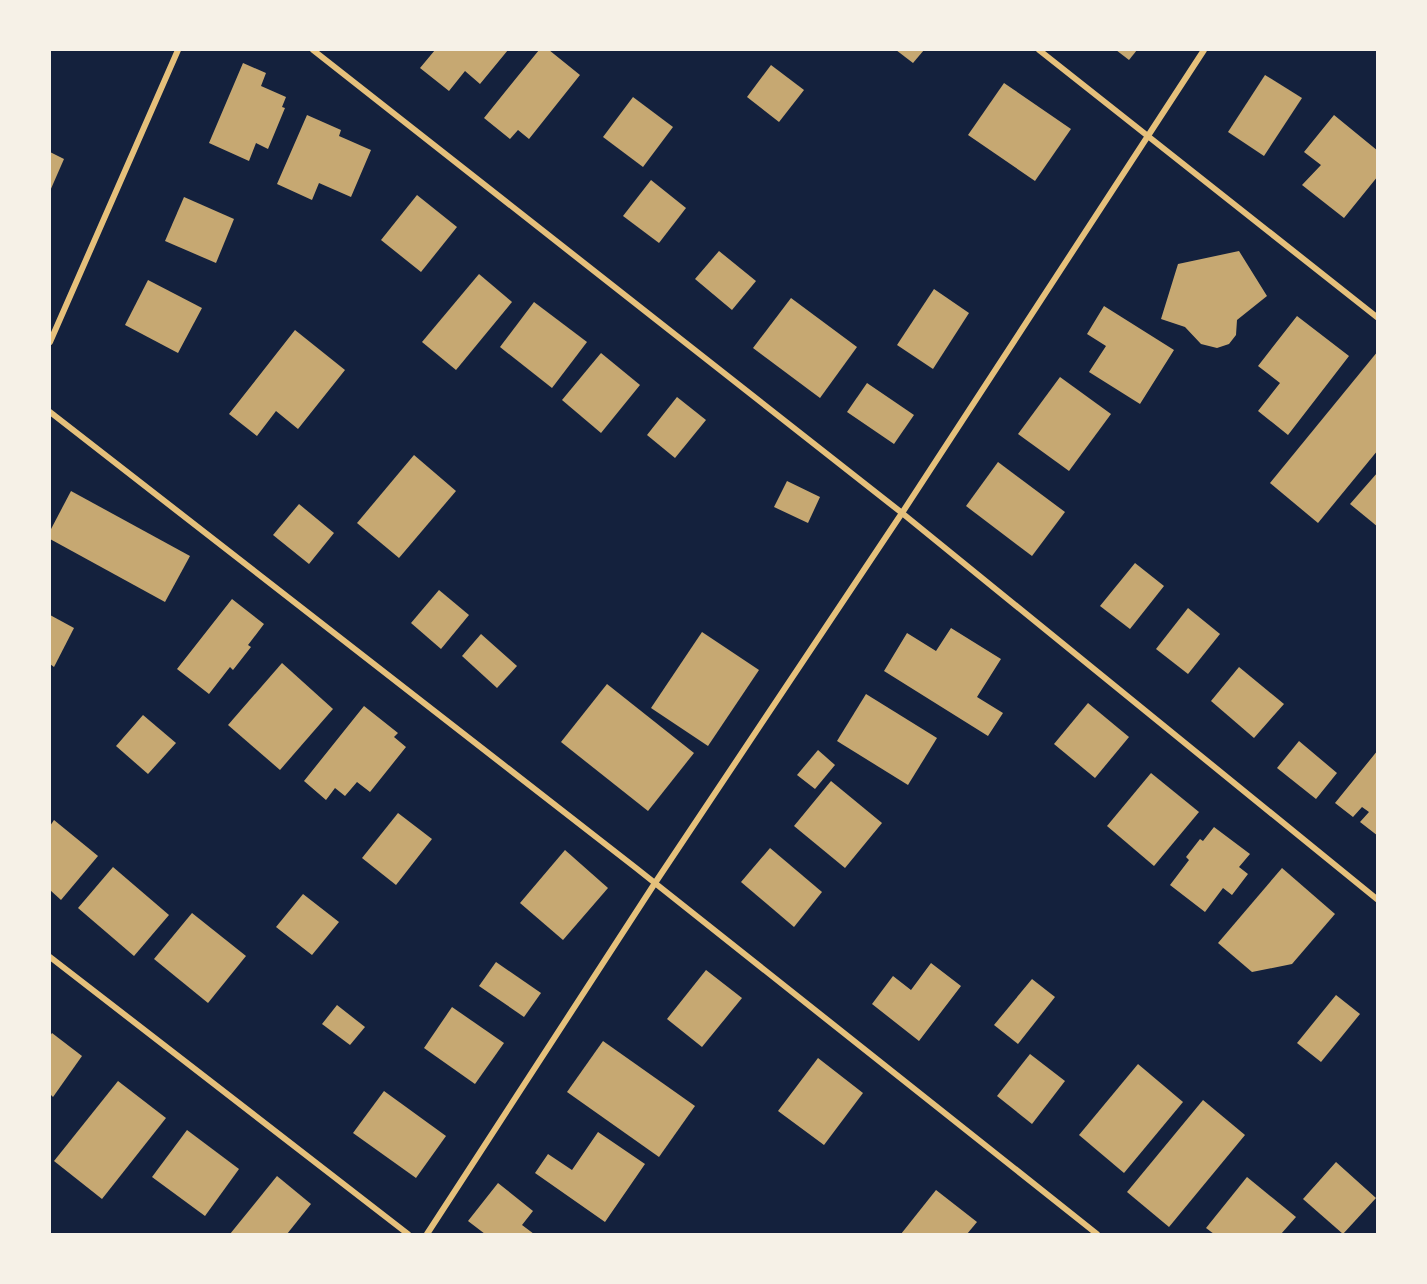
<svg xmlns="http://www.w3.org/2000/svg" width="1427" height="1284" font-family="Helvetica,sans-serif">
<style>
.building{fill:#c6a872}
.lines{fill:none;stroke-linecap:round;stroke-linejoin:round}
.minor{stroke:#e5c07b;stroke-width:6}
</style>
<rect width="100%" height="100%" fill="#14213d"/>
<!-- building -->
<g class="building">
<path d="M435,50H508L480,84L465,71L449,91L420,68Z"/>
<path d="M539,50H549L580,75L529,139L518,130L510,139L484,118Z"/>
<path d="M896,50H924L913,63Z"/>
<path d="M1116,50H1137L1129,60Z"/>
<path d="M243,63L266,73L261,86L286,97L282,107L285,108L268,149L256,143L249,161L209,143Z"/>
<path d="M771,65L804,90L779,122L747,97Z"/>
<path d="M1265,75L1302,98L1264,156L1228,132Z"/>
<path d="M1004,83L1071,129L1035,181L968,135Z"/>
<path d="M633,97L673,127L643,167L603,137Z"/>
<path d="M307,115L341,130L339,136L371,150L351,197L319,183L312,200L277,184Z"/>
<path d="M1334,115L1378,151V176L1344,218L1302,185L1321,165L1304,152Z"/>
<path d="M50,152L64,159L50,191Z"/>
<path d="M651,180L686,208L659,243L623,216Z"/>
<path d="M417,195L457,227L421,272L381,240Z"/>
<path d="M184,197L234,219L216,263L165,241Z"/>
<path d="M719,251L756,281L732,310L695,279Z"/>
<path d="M1239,251L1267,296L1237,320L1236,335L1229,344L1217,348L1201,344L1185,327L1161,319L1178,264Z"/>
<path d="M479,274L512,302L456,370L422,342Z"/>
<path d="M148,280L202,308L178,353L125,325Z"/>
<path d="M934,289L969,313L933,369L897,345Z"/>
<path d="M791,298L857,347L820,398L753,348Z"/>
<path d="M534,302L587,342L552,388L500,347Z"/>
<path d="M1104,306L1174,350L1140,404L1089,372L1106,346L1087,334Z"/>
<path d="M1297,316L1349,356L1288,435L1258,411L1280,383L1258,366Z"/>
<path d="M295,330L345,370L298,429L276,411L257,436L229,414Z"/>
<path d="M1378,351V450L1318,523L1270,483Z"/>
<path d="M601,353L640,385L601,433L562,400Z"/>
<path d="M1060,377L1111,414L1069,471L1018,434Z"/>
<path d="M867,383L914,415L894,444L847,412Z"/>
<path d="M677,397L706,420L675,458L647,435Z"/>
<path d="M414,455L456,491L399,558L357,523Z"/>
<path d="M998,462L1065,512L1032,556L966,506Z"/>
<path d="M1378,472V527L1350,504Z"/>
<path d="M787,481L820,497L808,523L774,507Z"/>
<path d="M71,491L190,556L165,602L50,539V531Z"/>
<path d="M299,504L334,533L309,564L273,535Z"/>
<path d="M1135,563L1164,586L1130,629L1100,606Z"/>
<path d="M439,590L469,615L441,649L411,623Z"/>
<path d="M232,599L264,624L248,645L251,647L233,670L230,667L209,694L177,669Z"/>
<path d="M1188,608L1220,634L1188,674L1156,649Z"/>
<path d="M50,615L74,628L54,667L50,664Z"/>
<path d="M951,628L1001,659L977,697L1003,713L988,736L884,671L907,633L936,651Z"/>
<path d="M702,632L759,670L708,746L651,708Z"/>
<path d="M481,634L517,666L497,688L462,656Z"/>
<path d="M282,663L333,709L280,770L228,725Z"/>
<path d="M1239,667L1284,704L1254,738L1211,701Z"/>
<path d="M607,684L694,753L648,811L561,742Z"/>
<path d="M866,694L937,738L908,785L837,741Z"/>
<path d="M1088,703L1129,737L1095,778L1054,744Z"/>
<path d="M364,706L398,733L394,737L406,747L370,792L357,782L345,796L335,788L326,800L304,781Z"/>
<path d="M143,715L176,743L148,774L116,746Z"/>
<path d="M1299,741L1337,773L1316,799L1277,768Z"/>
<path d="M818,750L835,765L815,789L797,775Z"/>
<path d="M1378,750V836L1360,822L1369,812L1362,807L1353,817L1335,803Z"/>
<path d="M1151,773L1199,812L1154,866L1107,826Z"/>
<path d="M831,781L882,823L845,868L794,826Z"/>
<path d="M398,813L432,839L396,885L362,858Z"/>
<path d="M54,820L98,856L61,900L50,890V826Z"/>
<path d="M1214,827L1250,854L1239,867L1248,874L1232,895L1223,888L1205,912L1170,885L1189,860L1186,857L1200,839L1203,841Z"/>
<path d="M770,848L822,892L794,927L741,882Z"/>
<path d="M565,850L608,888L563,940L520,903Z"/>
<path d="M113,867L169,915L134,956L78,908Z"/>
<path d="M1282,868L1335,914L1292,964L1252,972L1218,943Z"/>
<path d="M303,894L339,922L312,955L276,927Z"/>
<path d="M192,913L246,956L208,1003L154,959Z"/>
<path d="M496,962L541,993L524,1017L479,986Z"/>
<path d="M931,963L961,986L919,1041L872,1004L893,976L911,990Z"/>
<path d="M706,970L742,998L702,1047L667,1019Z"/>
<path d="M1032,979L1055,997L1018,1044L994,1025Z"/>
<path d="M1336,995L1360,1014L1321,1062L1297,1043Z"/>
<path d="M337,1005L365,1027L350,1045L322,1024Z"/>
<path d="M452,1007L504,1043L475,1084L424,1048Z"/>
<path d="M52,1033L82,1056L53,1097L50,1094V1036Z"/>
<path d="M603,1041L695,1106L659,1157L567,1092Z"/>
<path d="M1030,1054L1065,1081L1032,1124L997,1096Z"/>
<path d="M818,1058L863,1093L824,1145L778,1111Z"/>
<path d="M1138,1064L1183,1102L1124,1173L1079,1135Z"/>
<path d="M118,1081L166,1118L102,1199L54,1161Z"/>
<path d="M384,1091L446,1136L416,1178L353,1133Z"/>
<path d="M1203,1100L1245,1135L1169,1227L1127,1192Z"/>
<path d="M187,1130L239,1169L205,1216L152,1177Z"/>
<path d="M598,1132L645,1164L605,1222L535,1173L548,1154L572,1170Z"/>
<path d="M1336,1162L1376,1198L1343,1234L1303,1199Z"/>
<path d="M277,1176L311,1204L287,1234H230Z"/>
<path d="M1247,1177L1296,1217L1281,1234H1214L1206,1228Z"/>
<path d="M498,1183L533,1211L522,1225L534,1234H485L468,1221Z"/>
<path d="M936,1190L977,1222L967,1234H901Z"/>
</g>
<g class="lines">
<!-- minor -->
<g class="minor">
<path d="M313,50L902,513L1378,900"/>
<path d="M1039,50L1378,318"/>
<path d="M50,342L178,50"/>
<path d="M50,412L636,868L1097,1234"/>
<path d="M50,957L408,1234"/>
<path d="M427,1234L655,883L902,513L1204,50"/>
</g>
</g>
<!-- border -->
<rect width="1427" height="1284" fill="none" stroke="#f6f1e7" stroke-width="102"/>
</svg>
